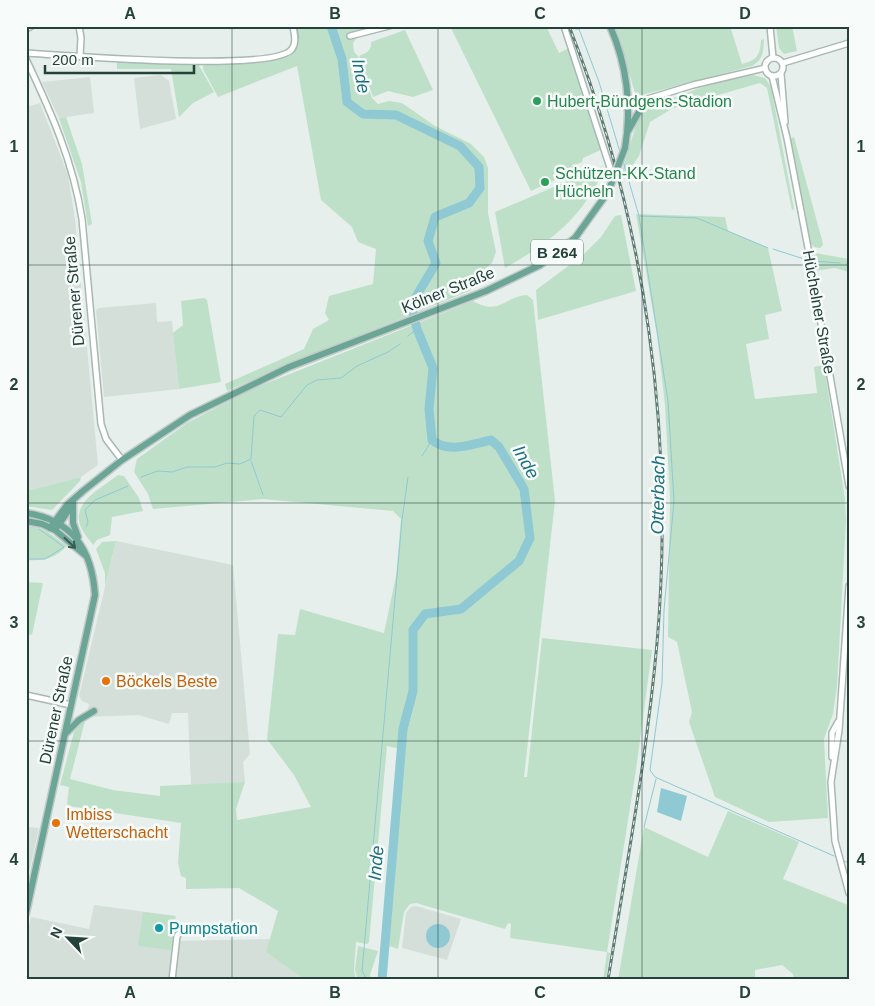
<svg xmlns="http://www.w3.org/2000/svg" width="875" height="1006" font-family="Helvetica,sans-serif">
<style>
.built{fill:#d4dfda}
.green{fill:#bfe0c8}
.water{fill:#8ec9d4}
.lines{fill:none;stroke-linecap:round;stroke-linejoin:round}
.stream{stroke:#8ec9d4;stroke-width:1}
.river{stroke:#8ec9d4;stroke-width:9}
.minor-casing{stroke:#a8b8b2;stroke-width:8}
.major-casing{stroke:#c2cac8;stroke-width:9}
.minor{stroke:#fff;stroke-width:5}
.major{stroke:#6aa596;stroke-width:6}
.rail-casing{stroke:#5f7d75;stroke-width:3}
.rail{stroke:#f7fbf9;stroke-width:1;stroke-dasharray:4;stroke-linecap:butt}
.major-bridge-casing{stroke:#c2cac8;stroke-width:9;stroke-linecap:butt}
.major-bridge{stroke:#6aa596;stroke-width:6}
.oneway{stroke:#365b51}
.grid{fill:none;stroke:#24423a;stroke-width:1;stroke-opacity:0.55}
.leisure-dot{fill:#2e9e5b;stroke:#f7fbf9;stroke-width:2}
.food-dot{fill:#e8710a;stroke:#f7fbf9;stroke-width:2}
.culture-dot{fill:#0f9aa8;stroke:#f7fbf9;stroke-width:2}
.labels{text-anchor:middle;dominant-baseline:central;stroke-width:5;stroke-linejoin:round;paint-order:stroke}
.shield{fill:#f7fbf9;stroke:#637a73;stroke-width:1}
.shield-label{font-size:15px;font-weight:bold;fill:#24423a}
.leisure-label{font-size:16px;fill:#27864d;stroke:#f7fbf9;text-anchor:start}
.street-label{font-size:16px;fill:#24423a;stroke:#f7fbf9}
.food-label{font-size:16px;fill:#c56008;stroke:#f7fbf9;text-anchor:start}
.culture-label{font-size:16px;fill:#0d838f;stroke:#f7fbf9;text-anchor:start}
.water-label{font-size:18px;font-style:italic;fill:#1c6f80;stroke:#f7fbf9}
.neatline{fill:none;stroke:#24423a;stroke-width:2}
.grid-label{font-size:16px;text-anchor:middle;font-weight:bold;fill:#24423a}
</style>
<rect width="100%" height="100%" fill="#e6efeb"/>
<!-- built -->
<g class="built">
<path d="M161,75L169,81L176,119L140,129L134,78Z"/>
<path d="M90,77L94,113L59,118L42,82Z"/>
<path d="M40,103L68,175L75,219L98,465L81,477L26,491V107Z"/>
<path d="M156,303L157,322L172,321L179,389L104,397L96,310L99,308Z"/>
<path d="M116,541L233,565L250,754L243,762L245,782L191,786L188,713H172L169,724L138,715L86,717L89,704L82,701L79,696Z"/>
<path d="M26,827L39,828L26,887Z"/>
<path d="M94,905L176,916L173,941L272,939L266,952L305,980H26V939L31,917L89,929Z"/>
<path d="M416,906L461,919L447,960L402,948L406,913L411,907Z"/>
</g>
<!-- green -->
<g class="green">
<path d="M294,26H384L357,31V37L353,43L354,52L358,56L372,98L378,104L389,101L402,103L435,126L471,144L484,157L488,168V213L496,252L492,263L474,278L470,291L288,364L227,391L225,384L304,349L313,329L329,320L325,313L329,296L373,284L376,249L358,242L352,227L321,200L297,66L218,97L203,69V66L206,62C235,63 267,64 293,51Z"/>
<path d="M450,26H546L559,53L569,48L603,149L583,158L582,162L573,166L576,174L570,177L568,174L531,191Z"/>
<path d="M615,26H730L742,64C757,60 760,56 761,40L764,39C763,52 764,59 752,66L642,95L635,93Z"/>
<path d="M776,26H792L797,51L784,54L779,48Z"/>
<path d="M405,30L433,90L413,97L388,91L373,97L359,56C366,53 372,51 371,42Z"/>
<path d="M117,60L197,62L214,92L193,103L179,117L171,69H117Z"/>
<path d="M753,75L765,78L771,87L794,209L792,210L767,88L760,83L673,108L650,122L639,156L624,177L621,175L639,115L647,108L716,82Z"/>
<path d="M66,117L82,164L92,224L88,226L81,182L59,118Z"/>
<path d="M794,137L822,240L823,245L820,248L814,247L809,242L790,139Z"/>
<path d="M603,166C603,174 599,180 595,187C574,225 542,247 505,268L495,212Z"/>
<path d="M636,214L725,217L728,231L768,248L782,311L765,315L769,339L746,344L755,399L817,393L814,367L824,365L845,499L846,521L837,686L833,714L824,739L828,818L769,822L715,797L689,722L692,712L677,642L668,637L670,498L665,405L657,335Z"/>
<path d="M621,215L636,291L538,320L536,290L583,255L601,237L615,216Z"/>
<path d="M815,253L849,259V272L835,268L814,271L813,256Z"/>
<path d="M527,295L533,300L555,501L524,777H527L542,638L652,650L636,770L607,952L610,953L606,980H603L607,952L510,938L511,924L508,923L505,929L416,903L410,904L404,912L398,949L389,946L405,750L387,746L369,942L367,944L356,942L354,970L356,980H305L266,952L278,911L239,888L186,889V878L181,876L178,863L181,823L69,806L67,804L69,787L60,785L74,732L86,717L70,779L113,790L160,796V786L245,782L236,809L237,820L311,807L294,775L267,739L278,634L295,635L300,609L384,633L396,576L401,519L393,511L263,499L153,509L148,494L134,472L137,459L187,423L252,389L473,301C500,316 503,297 527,295Z"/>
<path d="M204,298L207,300L221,382L179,389L173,333L183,325L181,301Z"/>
<path d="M118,475L124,476L139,498L143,511L112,517L110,535L97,540L93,545C89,539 82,532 80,525C72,502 103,487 118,475Z"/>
<path d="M81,477L80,481L52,510L26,506V491Z"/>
<path d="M26,525L45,530L67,546C54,559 44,561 26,560Z"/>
<path d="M116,541L105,586V573L96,549L102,542Z"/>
<path d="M26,582L43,583L32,635L26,634Z"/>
<path d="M728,811L799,842L783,879L848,905L849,980H794L793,974L782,965L755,970V980H618L644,827L708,857Z"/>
<path d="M143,912L175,916L171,950L138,946Z"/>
<path d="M358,946L378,951L370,975L371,980H358L355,970Z"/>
</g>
<!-- water -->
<g class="water">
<path d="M661,788L687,796L681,821L657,812Z"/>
<circle cx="438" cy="936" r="12"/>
</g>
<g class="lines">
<!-- stream -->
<g class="stream">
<path d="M297,26L299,39"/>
<path d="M576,29H579L599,82L620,152"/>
<path d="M623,161L639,216L668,401L674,501L664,610L662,683L650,770L655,777L834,856"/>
<path d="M640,216L697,218L768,248"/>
<path d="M773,249L804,259"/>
<path d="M813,261L840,263"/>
<path d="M846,264L849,265"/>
<path d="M408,336L417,329"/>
<path d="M422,456L432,440"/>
<path d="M251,461L263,495"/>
<path d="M141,477L158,471L172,472L187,467H215L227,463L240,464L251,459L254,416L260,410L281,417L307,385L317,380L341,378L357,366L388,352L400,344"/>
<path d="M86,527L88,522L85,510L95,500L128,486"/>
<path d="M26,559H45L64,547L39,529"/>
<path d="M644,827L656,779"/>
<path d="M844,861L849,863"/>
<path d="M367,980L362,971L402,520L408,477"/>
</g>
<!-- river -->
<path class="river" d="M331,26L342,59L347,102L363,114L396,115L460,146L479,167L480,188L469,203L435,217L428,241L436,263L411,305L417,329L433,368L429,409L432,440C449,454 472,444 491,440L499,447L524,489L530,538L519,561L461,609L425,614L413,630V691L403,729L382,980"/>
<defs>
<g id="minor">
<path d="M79,26L81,38L80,56"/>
<path d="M564,26L613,177"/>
<path d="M770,26L773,58"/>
<path d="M26,29L32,26"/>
<path d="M350,36L389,26"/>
<path d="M26,53C63,55 275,73 292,49C297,42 294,34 293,26"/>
<circle cx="774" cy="67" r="9"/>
<path d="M26,59C51,112 73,161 82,219L101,424L106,439L122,460"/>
<path d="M783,63L849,43"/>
<path d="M781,74L785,122"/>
<path d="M772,76L787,138L808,248L849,486"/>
<path d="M628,105L693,85L765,68"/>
<path d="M849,586L839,730L831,782L835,841L849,893"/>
<path d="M26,695L71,705"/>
<path d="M832,757V733L838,722"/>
<path d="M172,980L177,936L183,929"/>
</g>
<g id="major">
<path d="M610,26C627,65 632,106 625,148"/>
<path d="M628,131L640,110L648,100"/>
<path d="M73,501V523L78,537"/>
<path d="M26,513C73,520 92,550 95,595L26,913"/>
<path d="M26,521L42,524L55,530L85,555"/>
<path d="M58,526L72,505"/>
<path d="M50,528L67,505L83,491L122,460L190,415L289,367L486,291L540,265L575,238L608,192"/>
<path d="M65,734L79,720L94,711"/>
</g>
</defs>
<!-- minor casing -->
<use href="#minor" class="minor-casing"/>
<!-- major casing -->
<use href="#major" class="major-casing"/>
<!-- minor -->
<use href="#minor" class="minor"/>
<!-- major -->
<use href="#major" class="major"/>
<defs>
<path id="rail" d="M569,26C646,221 675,435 657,643C647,756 626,868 608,980"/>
</defs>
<!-- rail casing -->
<use href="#rail" class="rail-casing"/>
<!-- rail -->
<use href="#rail" class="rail"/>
<defs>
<path id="major-bridge" d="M608,192L625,148"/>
</defs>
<!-- major-bridge casing -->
<use href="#major-bridge" class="major-bridge-casing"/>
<!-- major-bridge -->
<use href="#major-bridge" class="major-bridge"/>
</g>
<!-- one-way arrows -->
<defs><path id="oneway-shaft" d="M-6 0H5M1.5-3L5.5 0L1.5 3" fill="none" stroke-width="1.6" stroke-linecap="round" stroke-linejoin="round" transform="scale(1.25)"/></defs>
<use class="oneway" href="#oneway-shaft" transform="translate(70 543) rotate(43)"/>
<!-- grid -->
<path class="grid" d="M232,26V980M438,26V980M642,26V980M26,265H849M26,503H849M26,741H849"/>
<!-- markers -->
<g class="leisure-dot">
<circle cx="537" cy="101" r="5"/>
<circle cx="545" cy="182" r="5"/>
</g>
<g class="food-dot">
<circle cx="106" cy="681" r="5"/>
<circle cx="56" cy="823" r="5"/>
</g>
<circle class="culture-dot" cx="159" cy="928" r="5"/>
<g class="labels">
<!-- shield labels -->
<rect class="shield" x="531" y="239.5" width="52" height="25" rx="4"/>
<g class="shield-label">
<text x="557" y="252">B 264</text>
</g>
<!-- leisure labels -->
<g class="leisure-label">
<text x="547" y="101">Hubert-Bündgens-Stadion</text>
<text x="555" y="173">Schützen-KK-Stand<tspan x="555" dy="18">Hücheln</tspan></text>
</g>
<!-- street labels -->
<g class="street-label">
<text transform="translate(448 290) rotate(-22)">Kölner Straße</text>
<text transform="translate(74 291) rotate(-95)">Dürener Straße</text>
<text transform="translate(819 312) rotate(80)">Hüchelner Straße</text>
<text transform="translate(56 710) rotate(-78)">Dürener Straße</text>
</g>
<!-- food labels -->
<g class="food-label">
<text x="116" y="681">Böckels Beste</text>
<text x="66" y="814">Imbiss<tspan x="66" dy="18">Wetterschacht</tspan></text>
</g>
<!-- culture labels -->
<g class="culture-label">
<text x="169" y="928">Pumpstation</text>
</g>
<!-- water labels -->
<g class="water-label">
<text transform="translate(361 76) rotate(79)">Inde</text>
<text transform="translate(526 462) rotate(61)">Inde</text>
<text transform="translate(658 495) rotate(-89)">Otterbach</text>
<text transform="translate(376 863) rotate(-85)">Inde</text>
</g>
</g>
<!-- border -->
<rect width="875" height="1006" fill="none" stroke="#f7fbf9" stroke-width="55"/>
<!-- north arrow -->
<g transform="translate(68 938) rotate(295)" stroke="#f7fbf9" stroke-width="4" paint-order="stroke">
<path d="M0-4L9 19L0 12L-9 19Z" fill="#24423a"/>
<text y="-8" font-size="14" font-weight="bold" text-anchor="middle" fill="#24423a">N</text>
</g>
<!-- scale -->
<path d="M45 65v8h149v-8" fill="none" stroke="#24423a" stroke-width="2.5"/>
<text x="52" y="65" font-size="15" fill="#24423a" stroke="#f7fbf9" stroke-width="4" paint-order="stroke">200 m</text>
<rect x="28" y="28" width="820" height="950" class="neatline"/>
<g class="grid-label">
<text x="130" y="19">A</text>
<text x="335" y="19">B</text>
<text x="540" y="19">C</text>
<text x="745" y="19">D</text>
<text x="14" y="152">1</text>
<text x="861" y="152">1</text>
<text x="14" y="390">2</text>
<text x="861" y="390">2</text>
<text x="14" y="628">3</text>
<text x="861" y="628">3</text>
<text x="14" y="865">4</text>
<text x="861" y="865">4</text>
<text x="130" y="998">A</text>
<text x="335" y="998">B</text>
<text x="540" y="998">C</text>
<text x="745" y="998">D</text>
</g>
</svg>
